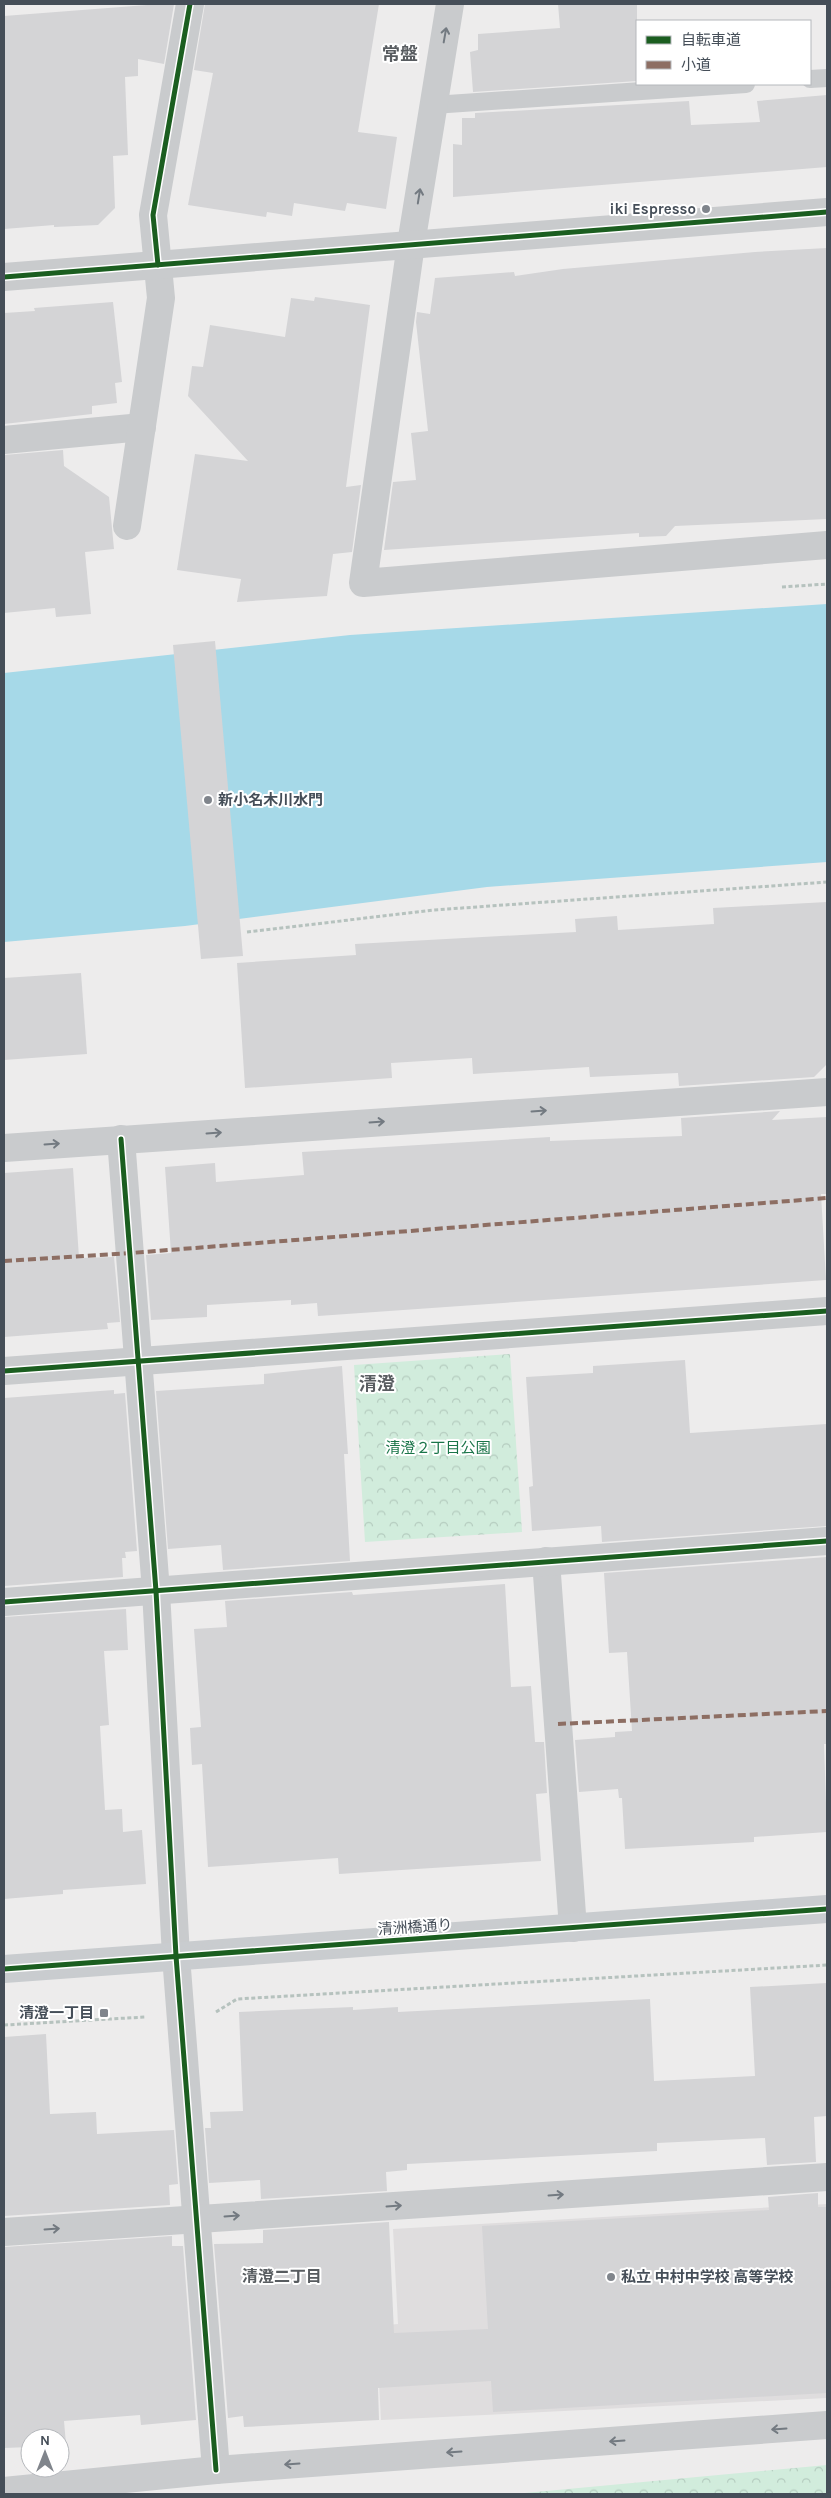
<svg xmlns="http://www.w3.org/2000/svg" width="831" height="2498" font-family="Karla,'Noto Sans JP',sans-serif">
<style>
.education{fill:#dfddde}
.park{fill:url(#park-crowns)}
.water{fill:#a6d9e8}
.building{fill:#d4d4d6}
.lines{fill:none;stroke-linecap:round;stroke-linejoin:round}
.path{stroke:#b6c2be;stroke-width:3;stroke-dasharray:4 2.5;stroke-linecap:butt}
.service{stroke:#c9cbcd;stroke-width:18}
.minor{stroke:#c9cbcd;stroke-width:28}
.tertiary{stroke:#c9cbcd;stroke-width:28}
.secondary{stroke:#c9cccf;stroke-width:28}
.quiet{stroke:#8d6e63;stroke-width:4;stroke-dasharray:8 4;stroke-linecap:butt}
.cycleway-casing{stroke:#fff;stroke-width:8}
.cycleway{stroke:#1b5e20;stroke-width:5}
.oneway{stroke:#737a81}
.poi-dot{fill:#80858c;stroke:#fff;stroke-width:2}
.labels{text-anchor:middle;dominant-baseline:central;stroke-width:4;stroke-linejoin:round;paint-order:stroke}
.poi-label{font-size:15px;font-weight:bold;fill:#454e58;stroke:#fff;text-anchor:end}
.park-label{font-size:15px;fill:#1a7549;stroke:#fff}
.street-label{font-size:15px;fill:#454e58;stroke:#fff}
.neighbourhood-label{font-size:16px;font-weight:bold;fill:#585c60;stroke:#fff}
.quarter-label{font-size:18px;font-weight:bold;fill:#585c60;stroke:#fff}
</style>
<defs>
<pattern id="park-crowns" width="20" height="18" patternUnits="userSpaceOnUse" patternTransform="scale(1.25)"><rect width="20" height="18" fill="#d1ecdc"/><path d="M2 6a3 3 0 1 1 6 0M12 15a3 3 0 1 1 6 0" fill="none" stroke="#b5ccbf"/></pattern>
</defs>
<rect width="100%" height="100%" fill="#edecec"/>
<!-- education -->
<path class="education" d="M827,2204V2398L381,2420L376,2326L398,2324L393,2229Z"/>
<!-- park -->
<g class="park">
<path d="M510,1354L522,1532L365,1542L354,1365Z"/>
<path d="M827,2465V2494H514Z"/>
</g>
<!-- water -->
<path class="water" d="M827,604V862L487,887L185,926L4,942V673L350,635Z"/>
<!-- building -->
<g class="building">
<path d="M160,4H174L164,64L138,59V76L125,77L128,155L113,156L115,208L98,225L54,227V225L4,229V16Z"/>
<path d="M205,4H379L358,132L397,137L386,209L347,203L345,211L294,203L292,216L267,212L266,217L188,205L213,73L194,70Z"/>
<path d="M558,4H637V81L473,92L470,52L478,50V34L560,28Z"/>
<path d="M827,95V167L453,197V144L462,145V118H475V113L689,101L691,125L760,122L757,101Z"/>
<path d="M827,248V519L675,526L666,536L639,537V533L384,550L393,482L416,480L411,433L428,431L416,322L417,312L430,314L435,278L514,272L515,276L563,269L755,252Z"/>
<path d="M315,297L370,305L346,487L361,485L352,552L333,554L327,596L237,602L241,579L177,570L195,454L248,461L188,396L192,366L203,367L210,325L285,337L291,298L314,301Z"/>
<path d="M113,302L122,382L115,383L117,403L92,406V414L4,424V313L35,311L34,308Z"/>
<path d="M63,450L64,466L109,497L114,549L85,552L91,614L56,617L55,608L4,613V455Z"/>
<path d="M215,641L243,956L201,959L173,645Z"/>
<path d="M827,902V1064L814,1077L679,1086L678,1073L590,1077L589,1067L473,1074L472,1058L391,1063L392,1078L245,1088L237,963L356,955L355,944L576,932L575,919L617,916L618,930L714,924L713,908Z"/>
<path d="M81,973L87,1054L4,1060V978Z"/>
<path d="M780,1111L772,1120L827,1117V1194H821L826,1280L318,1316L317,1303L291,1305V1300L207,1305V1317L151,1320L146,1255L171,1253L165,1167L215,1163L216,1182L304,1175L302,1152L550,1137V1141L682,1136L681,1118Z"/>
<path d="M73,1168L79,1258L114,1257L120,1322L107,1323L108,1329L4,1337V1173Z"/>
<path d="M685,1360L690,1433L827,1424V1526L602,1542L601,1526L532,1531L529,1487L533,1486L526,1377L593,1373V1366Z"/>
<path d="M342,1366L348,1454H344L350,1561L223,1570L221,1545L168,1549L156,1391L264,1384V1374Z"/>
<path d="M114,1390V1394L125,1393L137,1551L125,1552L126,1558H122L123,1577L4,1586V1398Z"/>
<path d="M827,1557V1744H824L827,1832L754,1837V1842L625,1849L622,1798H619L618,1789L579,1792L575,1740L615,1737V1732L632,1731L627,1652L609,1653L604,1573Z"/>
<path d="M505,1584L511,1687L531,1686L535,1742H544L547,1793L536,1794L541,1861L339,1874L338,1858L208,1867L202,1764L192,1765L190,1728L201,1727L194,1629L227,1627L225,1601L352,1592L353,1595Z"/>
<path d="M126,1609L128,1650L104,1651L109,1725L100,1726L105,1810L122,1809L123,1832L142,1830L146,1884L63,1890V1894L4,1899V1617Z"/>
<path d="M827,1983V2116L814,2117L816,2162L767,2165L765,2138L657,2143V2151L407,2164V2170L386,2172L387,2191L261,2199L260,2180L209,2183L205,2128H211L210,2112L243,2111L239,2012L353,2007V2010L398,2007V2012L650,1999L654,2081L755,2076L750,1987Z"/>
<path d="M46,2034L50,2114L96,2112L97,2134L174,2130L178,2184L169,2185L170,2205L4,2216V2037Z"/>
<path d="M818,2193V2207H827V2393L493,2412L491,2381L378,2388L379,2420L244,2427L243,2416L228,2418L214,2244L263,2243V2230L389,2222L394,2333L488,2329L482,2226L769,2210L768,2197Z"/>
<path d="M172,2236V2246H183L196,2420L141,2425L140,2415L64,2421L66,2444L60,2445V2438H30V2447L4,2448V2247Z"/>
</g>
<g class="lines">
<!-- path -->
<g class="path">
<path d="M782,587L827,584"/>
<path d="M247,932L434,910L827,882"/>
<path d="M216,2012L237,1999L827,1965"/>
<path d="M4,2025L145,2017"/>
</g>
<!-- service -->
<g class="service">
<path d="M810,79L827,78"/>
<path d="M433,105L746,84"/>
</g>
<!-- minor -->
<g class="minor">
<path d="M450,4L411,244L363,583L827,545"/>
<path d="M4,440L142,427"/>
<path d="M127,526L161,298L153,215L190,4"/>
<path d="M121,1139L156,1591L176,1956L216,2470"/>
<path d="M4,1148L827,1092"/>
<path d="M4,1371L827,1311"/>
<path d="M546,1561L573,1928"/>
<path d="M4,1602L827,1541"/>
<path d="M4,2232L827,2177"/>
<path d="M4,2491L216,2470L827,2425"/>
</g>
<!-- tertiary -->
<path class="tertiary" d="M4,277L827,212"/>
<!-- secondary -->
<path class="secondary" d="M4,1969L827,1909"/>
<!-- quiet -->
<g class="quiet">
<path d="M4,1261L131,1253L827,1198"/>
<path d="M558,1724L827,1711"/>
</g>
<defs>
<g id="cycleway">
<path d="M158,265L153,215L190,4"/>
<path d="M4,277L827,212"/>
<path d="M121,1139L156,1591L176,1956L216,2470"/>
<path d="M4,1371L827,1311"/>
<path d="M4,1602L827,1541"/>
<path d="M4,1969L827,1909"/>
</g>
</defs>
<!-- cycleway casing -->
<use href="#cycleway" class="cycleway-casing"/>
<!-- cycleway -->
<use href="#cycleway" class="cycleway"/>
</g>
<!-- one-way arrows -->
<defs><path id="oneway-shaft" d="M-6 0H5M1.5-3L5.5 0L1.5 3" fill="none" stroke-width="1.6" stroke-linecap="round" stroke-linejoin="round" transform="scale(1.25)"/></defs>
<g class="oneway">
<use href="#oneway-shaft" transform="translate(445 35) rotate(-80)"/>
<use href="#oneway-shaft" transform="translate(419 196) rotate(-81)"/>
<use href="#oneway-shaft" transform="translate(539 1111) rotate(-4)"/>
<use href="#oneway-shaft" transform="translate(377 1122) rotate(-4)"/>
<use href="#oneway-shaft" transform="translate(214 1133) rotate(-4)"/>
<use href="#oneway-shaft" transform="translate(52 1144) rotate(-4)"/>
<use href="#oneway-shaft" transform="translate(556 2195) rotate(-4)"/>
<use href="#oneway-shaft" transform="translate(394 2206) rotate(-4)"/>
<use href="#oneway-shaft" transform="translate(232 2216) rotate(-4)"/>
<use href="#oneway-shaft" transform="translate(52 2229) rotate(-4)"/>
<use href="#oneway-shaft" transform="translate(779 2429) rotate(176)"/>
<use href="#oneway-shaft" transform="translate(617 2441) rotate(176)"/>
<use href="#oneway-shaft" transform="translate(454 2452) rotate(176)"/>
<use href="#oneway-shaft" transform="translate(292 2464) rotate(176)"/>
</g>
<!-- markers -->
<g class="poi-dot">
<circle cx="706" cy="209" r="5"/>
<circle cx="208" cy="800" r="5"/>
<rect x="99" y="2008" width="10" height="10" rx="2.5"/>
<circle cx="611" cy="2277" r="5"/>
</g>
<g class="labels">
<!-- poi labels -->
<g class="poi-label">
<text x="696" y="209">iki Espresso</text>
<text x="218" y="800" text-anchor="start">新小名木川水門</text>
<text x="94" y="2013">清澄一丁目</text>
<text x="621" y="2277" text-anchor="start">私立 中村中学校 高等学校</text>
</g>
<!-- park labels -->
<g class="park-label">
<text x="438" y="1448">清澄２丁目公園</text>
</g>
<!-- street labels -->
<g class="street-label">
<text transform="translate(415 1927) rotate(-4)">清洲橋通り</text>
</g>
<!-- neighbourhood labels -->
<g class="neighbourhood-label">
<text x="282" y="2276">清澄二丁目</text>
</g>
<!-- quarter labels -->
<g class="quarter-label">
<text x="400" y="54">常盤</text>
<text x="377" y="1384">清澄</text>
</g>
</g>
<!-- border -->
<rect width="831" height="2498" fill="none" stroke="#454e58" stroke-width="10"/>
<!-- legend -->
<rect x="636" y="20" width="175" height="65" fill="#ffffff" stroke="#b5b8bc"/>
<rect x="646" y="36" width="25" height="8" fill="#1b5e20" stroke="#b5b8bc"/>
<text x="681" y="45" font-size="15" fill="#454e58">自転車道</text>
<rect x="646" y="61" width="25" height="8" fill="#8d6e63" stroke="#b5b8bc"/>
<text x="681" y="70" font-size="15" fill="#454e58">小道</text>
<!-- north arrow -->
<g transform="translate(45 2453)"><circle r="24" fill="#ffffff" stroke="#b5b8bc"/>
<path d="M0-4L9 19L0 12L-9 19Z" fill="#80858c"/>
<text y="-8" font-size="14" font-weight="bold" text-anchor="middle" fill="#454e58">N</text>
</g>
</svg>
